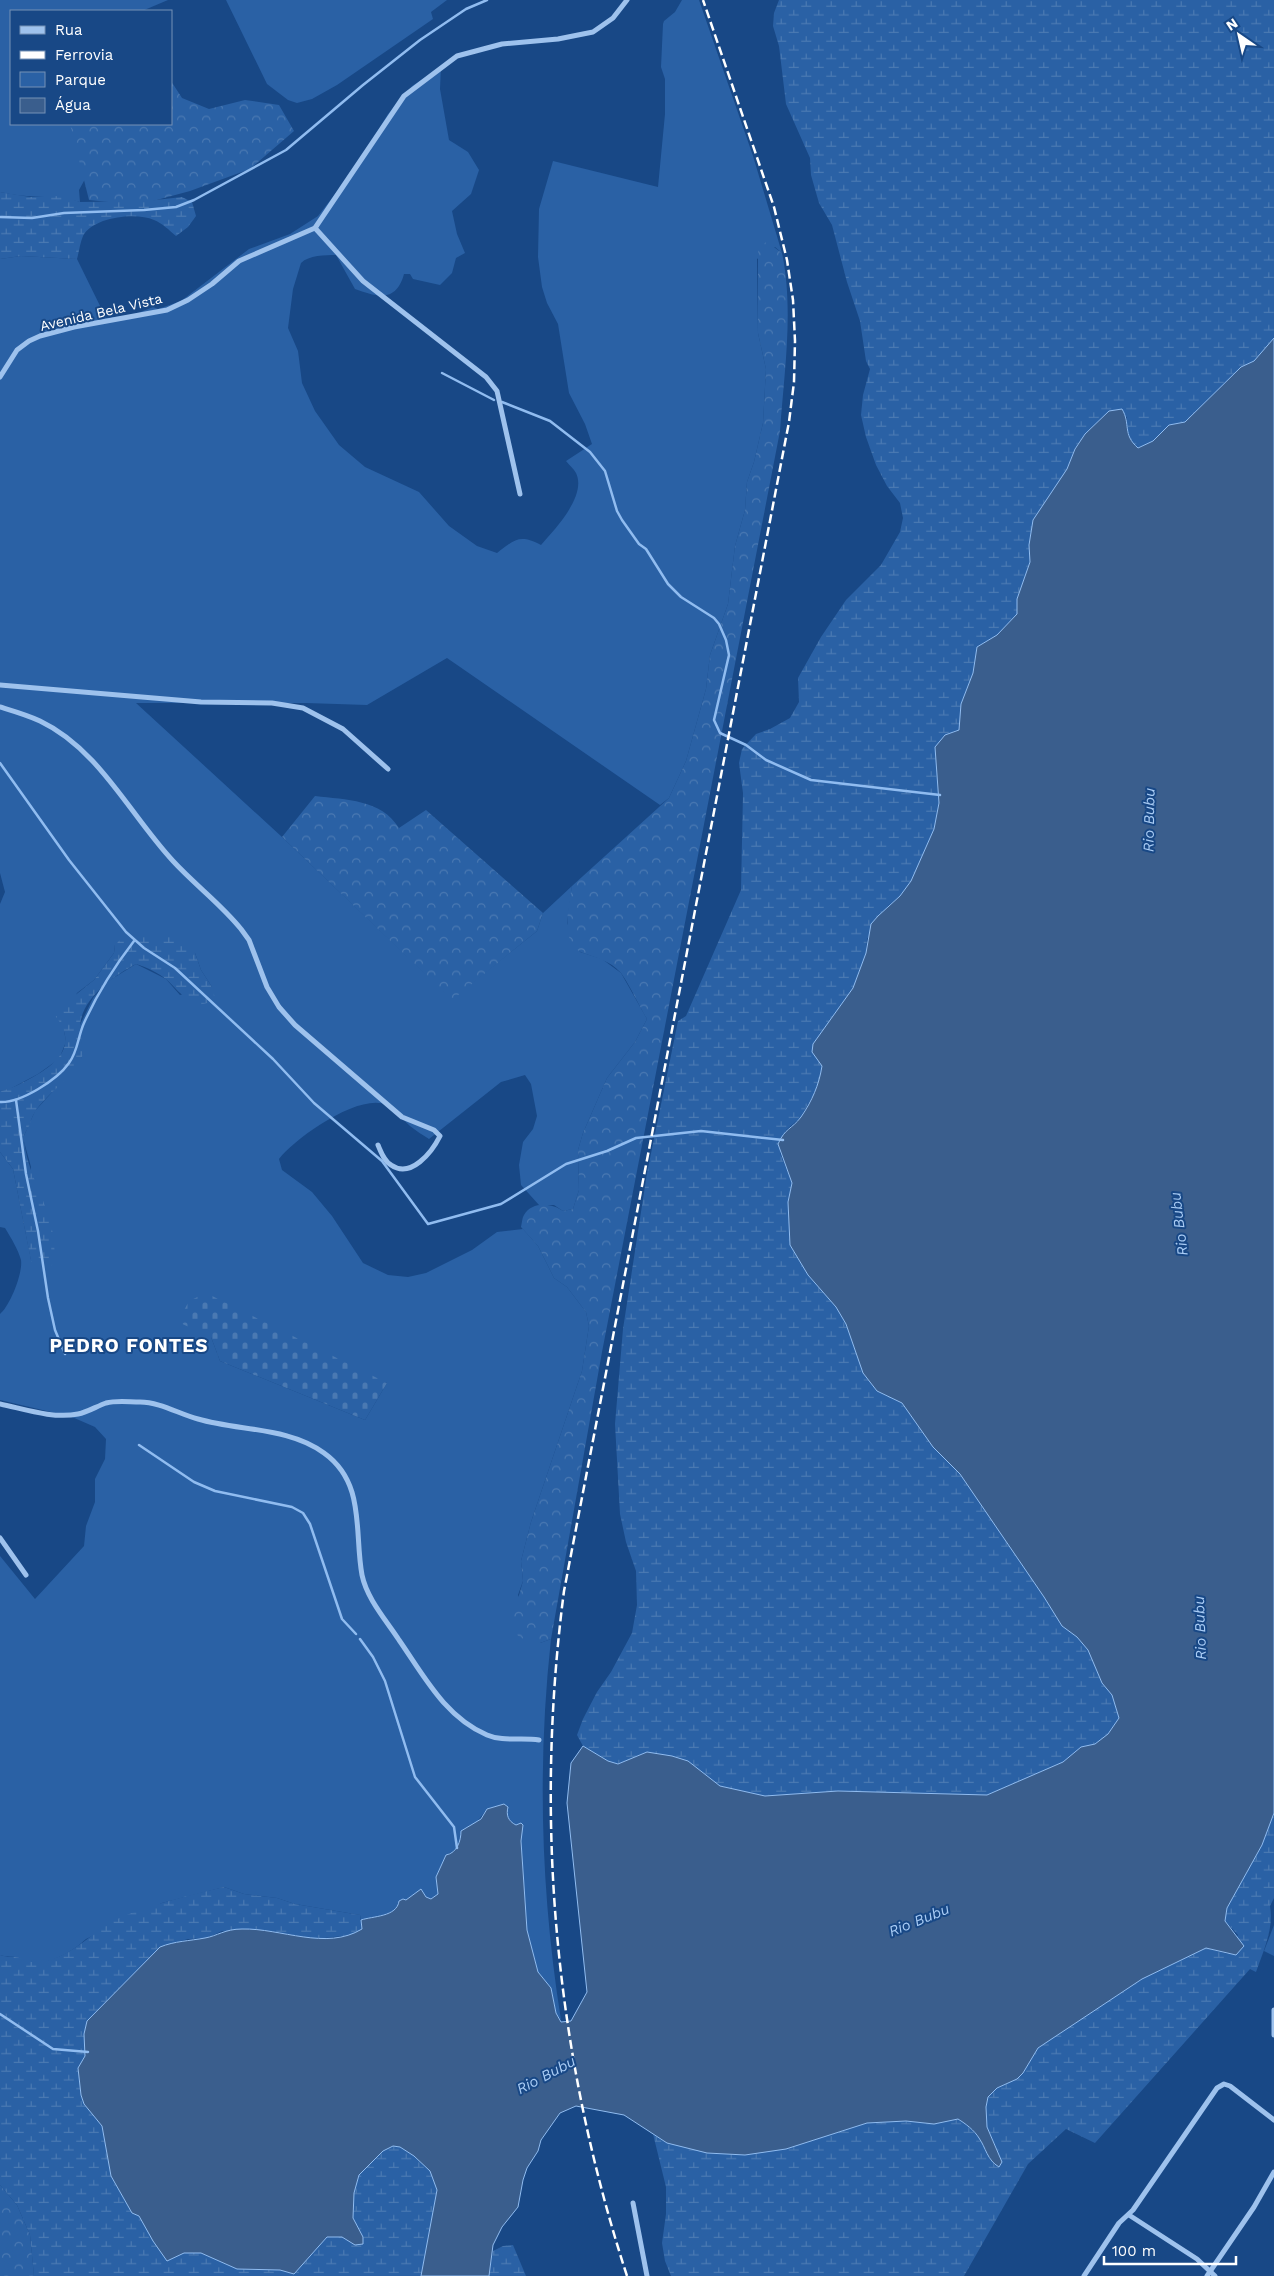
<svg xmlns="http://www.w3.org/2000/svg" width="1274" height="2276" font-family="'Work Sans',sans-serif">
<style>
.green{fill:#2a61a5;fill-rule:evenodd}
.forest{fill:url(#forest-crowns)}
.wetland{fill:url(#wetland-marsh)}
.cemetery{fill:url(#cemetery-stones)}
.water{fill:#3a5e8d;stroke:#90bcf0}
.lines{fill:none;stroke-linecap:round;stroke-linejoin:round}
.stream{stroke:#90bcf0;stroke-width:2.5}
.street{stroke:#9ec2ed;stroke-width:5}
.rail{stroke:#fff;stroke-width:2.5;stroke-dasharray:9 4;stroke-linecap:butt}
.labels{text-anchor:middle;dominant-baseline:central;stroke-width:4;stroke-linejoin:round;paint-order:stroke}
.street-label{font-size:14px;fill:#fff;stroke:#184886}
.water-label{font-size:15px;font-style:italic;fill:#a9ccf5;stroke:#184886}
.district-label{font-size:19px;font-weight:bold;letter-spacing:1px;fill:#fff;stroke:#184886}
</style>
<defs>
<pattern id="forest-crowns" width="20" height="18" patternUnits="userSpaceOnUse" patternTransform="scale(1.25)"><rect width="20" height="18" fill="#2a61a5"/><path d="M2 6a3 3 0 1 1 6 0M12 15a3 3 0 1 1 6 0" fill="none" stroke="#4a79b2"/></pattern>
<pattern id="wetland-marsh" width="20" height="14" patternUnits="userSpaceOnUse" patternTransform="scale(1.25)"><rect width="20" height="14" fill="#2a61a5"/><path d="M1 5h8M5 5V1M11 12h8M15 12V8" fill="none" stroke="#4a79b2"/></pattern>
<pattern id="cemetery-stones" width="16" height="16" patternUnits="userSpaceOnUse" patternTransform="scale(1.25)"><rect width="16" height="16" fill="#2a61a5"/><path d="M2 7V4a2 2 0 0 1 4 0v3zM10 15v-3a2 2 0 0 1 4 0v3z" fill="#4a79b2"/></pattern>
</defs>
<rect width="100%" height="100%" fill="#184886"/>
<!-- green -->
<g class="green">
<path d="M0,0H168L142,11H11V124H89L90,170L79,190L80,202C53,194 27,199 0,192Z"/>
<path d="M226,0H447L431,12L433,19L337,85L312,99L297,103L288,100L267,84Z"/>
<path d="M682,0H699L753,156L782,253L775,247L757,259L758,333L766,369L763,423L754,462L747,482L745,510L735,546L728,604L710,655L706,689L686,761L669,798L660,805L447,658L367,705L306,703H136L282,837L452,999L537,931L543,913L572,886L567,923L580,952L602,959L621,973L647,1019L635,1042L607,1078L583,1133L578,1150L579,1190L573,1209L563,1211L554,1205H539L521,1185L519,1165L523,1142L533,1129L537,1116L531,1084L525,1075L501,1082L429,1139C423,1135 416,1131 410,1126C403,1120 396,1109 387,1105C360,1092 295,1138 279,1159L282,1170L312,1192L332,1216L363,1263L388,1275L408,1277L426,1273L472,1250L497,1232L523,1229L538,1246L554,1278L567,1287L586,1312L589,1326L582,1371L531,1522L521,1561L523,1581L518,1595L540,1643L551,1639C537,1766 541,1894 561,2020L556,2013L551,1988L538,1972L527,1930L521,1836L516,1825L508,1819L504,1804L487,1809L455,1850L446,1855L436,1877L438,1894L431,1899L426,1897L421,1889L406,1900L403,1899L399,1901C397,1917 374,1916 361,1920L360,1915L295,1904L277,1898L244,1894L224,1887L162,1903L86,1939C72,1952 47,1967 26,1962C22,1961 19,1958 15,1957C10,1956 5,1957 0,1955V1556L35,1599L84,1546L86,1526L95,1502V1479L105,1459L106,1439L95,1427L72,1417L0,1400V1314C10,1306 23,1273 21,1260C18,1249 11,1238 5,1228L0,1227V1152L13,1169L31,1260V1167L23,1138L35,1111L72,1070L82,1057L80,1025L93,998L107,982L136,964L166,979L180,995L212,987L201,970L195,953L115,945L114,953L94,980L77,993L63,1024L66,1042L59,1059L38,1074L10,1089L0,1091V904L5,892L0,873V259L21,256L77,259L106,318L133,315L153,307L158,309L181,301L249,249L290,234L318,216L356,167L388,114L412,86L441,67L440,89L449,140L468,152L479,170L471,194L452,211L457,234L465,253L456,258L452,273L440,285L413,279L410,274H404C396,303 377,297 355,289L336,255C325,255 309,255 301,263L293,289L288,328L298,351L302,383L315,411L339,445L365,467L419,492L449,526L477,546L497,553C515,539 520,534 541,545C555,529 587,496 576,473C574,469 569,465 566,461L592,444L585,424L569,393L558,324L547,303L542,287L538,257L539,209L553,161L658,187L665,114V79L661,67L663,24L664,21L675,12ZM211,1337L387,1383L365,1420L220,1361Z"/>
<path d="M1274,1925V1956L1264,1951Z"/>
</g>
<!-- forest -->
<g class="forest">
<path d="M171,81L182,98L209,109L245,100L279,105L294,131L250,169L190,191L138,205L89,200L70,124H171Z"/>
<path d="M767,242L782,253C794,310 784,373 780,431L602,1352L551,1639L540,1643L529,1642L518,1636L512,1620L523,1581L521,1561L531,1522L582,1371L589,1326L586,1312L567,1287L554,1278L538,1246L521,1227C522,1223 522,1218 524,1215C532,1201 552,1203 563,1211L573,1209L579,1190L578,1150L583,1133L607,1078L635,1042L647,1019C641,1009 626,978 620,972C610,961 597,958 583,953C559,944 569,905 572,886L669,798L686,761L706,689L710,655L728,604L735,546L745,510L747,482L754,462L763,423L766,369L758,333V246Z"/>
<path d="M315,796C346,800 381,799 399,828L426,810L543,913L537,931L452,1000L282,837Z"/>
<path d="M0,2185L17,2205L30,2235L34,2276H0Z"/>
</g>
<!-- wetland -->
<g class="wetland">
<path d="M779,0H1274V338L1254,361L1241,367L1185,422L1169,425L1153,441L1138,448C1128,439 1127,431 1127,417L1109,411L1085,434L1075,448L1067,469L1033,520L1029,545L1030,562L1017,599V614L997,635L977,647L973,673L961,704L959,730L954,731L935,747L939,803L934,829L912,881L900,896L888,906L867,939L866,953L853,988L813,1044V1052L822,1066L818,1087L800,1118L786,1130L780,1153L792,1183L788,1202L790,1245L808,1275L836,1307L846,1324L863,1373L877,1391L902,1403L933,1447L960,1474L1044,1597L1062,1626L1077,1637L1088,1650L1102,1683L1112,1695L1119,1718L1108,1734L1095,1744L1081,1747L1063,1762L987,1795L838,1791L765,1796L720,1786L688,1761L647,1752L618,1764L608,1761L583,1746L577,1735L583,1719L597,1692L611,1672L632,1633L637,1605L636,1571L626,1542L620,1514L615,1424L623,1329L647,1173L678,1021L686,1016L741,890L743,793L739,763L742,749L756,734L770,729L790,718L799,702L798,678L821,637L846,600L881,565L900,532L903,518L900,503L887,486L876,465L866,437L861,415L863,395L870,369L866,361L860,321L847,282L832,225L819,203L811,175L810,158L786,104L779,46L773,26L774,13Z"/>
<path d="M0,192L30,197L62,196L80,202L147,201L182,197L192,202L196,216L188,227L176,236C169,230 162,223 154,220C136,212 93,217 83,236C80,243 79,252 77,259L21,256L0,259Z"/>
<path d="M172,934L185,940L195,953L201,970L212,987L215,998C196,1015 181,993 167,980C159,973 146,967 136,964C114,976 81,998 80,1027C80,1036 84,1049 82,1057C76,1075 45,1095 35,1112C32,1116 31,1121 29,1126C27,1130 23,1135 24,1140C29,1186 59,1213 54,1264L44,1269L31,1261L13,1169L0,1152V1091C12,1089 22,1083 33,1077C62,1061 78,1042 53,1013L94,980L114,953L115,945L121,939Z"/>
<path d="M1274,1813V1898L1270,1906C1274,1928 1264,1950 1256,1972L1250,1969L1095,2143L1066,2129L1028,2164L964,2276H671L665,2261L662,2243L666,2214V2187L653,2134L667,2143L786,2149L867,2123L906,2121L934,2124L958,2119C966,2124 974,2130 979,2138C986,2148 987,2160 999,2167L996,2147L987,2127L986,2107L988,2097L997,2088L1017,2079L1023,2073L1038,2048L1142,1979L1206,1948L1228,1954L1238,1935L1225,1921L1227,1908L1262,1845Z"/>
<path d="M224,1887L244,1894L277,1898L295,1904L360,1915L362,1929L352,1935L315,1939L271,1931H222L207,1938L188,1939L160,1947L87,2021L84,2034L85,2056L78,2068L81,2095L84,2104L102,2126L111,2176L132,2213L139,2216L145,2225L184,2253H201L237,2269L281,2270L293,2274L327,2237H342L355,2245L363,2237L353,2218L354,2193L359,2175L383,2151L393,2146L400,2147L414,2156L430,2171L437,2190L421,2276H34L30,2235L17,2205L0,2185V1955C5,1957 10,1956 15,1957C23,1958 28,1963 37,1962C72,1960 94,1928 124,1916C157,1903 190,1895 224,1887Z"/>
<path d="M513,2245L526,2276H489L493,2251L503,2246Z"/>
</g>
<!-- cemetery -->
<path class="cemetery" d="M206,1293L387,1383L365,1420L220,1361L211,1337L178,1322L189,1301Z"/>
<!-- water -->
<path class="water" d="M1274,338V1813L1262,1845L1227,1908L1225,1921L1244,1946L1236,1955L1206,1948L1142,1979L1038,2048L1023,2073L1017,2079L997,2088L988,2097L986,2107L987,2127L1002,2162L999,2167C987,2160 986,2148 979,2138C974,2130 966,2124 958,2119L934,2124L906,2121L867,2123L786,2149L745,2155L707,2153L667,2143L624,2115L576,2106L560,2113L541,2140L538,2151L527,2168L523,2180L518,2207L502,2227L493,2245L489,2276H421L437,2190L430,2171L414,2156L400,2147L393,2146L383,2151L359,2175L354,2193L353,2218L363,2237V2244L355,2245L342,2237H327L294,2274L280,2270L237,2269L201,2253H184L167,2261L153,2241L139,2216L132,2213L111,2176L102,2126L84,2104L81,2095L78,2068L85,2056L84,2034L87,2021L160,1947C175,1941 189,1941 205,1938C217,1936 225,1929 242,1929C281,1928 326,1951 362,1929L361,1920C373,1916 397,1917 399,1901L403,1899L406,1900L421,1889L426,1897L431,1899L438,1894L436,1877L446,1855C457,1853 461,1841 461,1831L481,1819L487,1809L504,1804L508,1807C506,1815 508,1821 516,1825L521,1823L523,1825L521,1841L527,1930L538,1972L551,1988L556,2013L561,2022L571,2021L587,1992L567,1803L571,1763L583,1746L608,1761L618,1764L647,1752L672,1756L688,1761L720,1786L765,1796L838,1791L987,1795L1063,1762L1081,1747L1095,1744L1108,1734L1119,1718L1112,1695L1102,1683L1088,1650L1077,1637L1062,1626L1044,1597L960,1474L933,1447L902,1403L877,1391L863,1373L846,1324L836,1307L808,1275L790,1245L788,1202L792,1183L778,1144C785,1128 792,1129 801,1117C812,1101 819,1085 822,1066L812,1052L813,1044L853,988L866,953L871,924L878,916L900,896L911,881L934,829L939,803L935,747L945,735L959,730L961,704L973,673L977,647L997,635L1017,614V599L1030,562L1029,545L1033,520L1067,469L1075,449L1085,434L1109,411L1122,409C1131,424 1122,434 1138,448L1153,441L1169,425L1185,422L1241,367L1254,361Z"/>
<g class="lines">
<!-- stream -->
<g class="stream">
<path d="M0,217L32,218L64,213L144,210L176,207L194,200L286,150L363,85L420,40L466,9L487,0"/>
<path d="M442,373L494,400"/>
<path d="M502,402L550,421L590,452L605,471L617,511L622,520L639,544L646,549L668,584L681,597L714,618L719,624L726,640L729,655L714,720L720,733L746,745L766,760L811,780L940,795"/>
<path d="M0,763L69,860L126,932L144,948L175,968L273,1059L314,1103L382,1161L428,1224L501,1204L566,1164L607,1151L636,1138L701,1131L783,1140"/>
<path d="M16,1100L26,1174L38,1231L48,1298L55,1330L65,1354"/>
<path d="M0,1102C21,1103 57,1080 69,1063C78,1051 78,1036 84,1023C97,994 114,967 134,941"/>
<path d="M139,1445L194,1482L215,1491L292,1507L303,1513L310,1524L342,1619L356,1634"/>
<path d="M360,1639L373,1657L385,1681L415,1777L454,1827L457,1848"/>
<path d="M0,2014L53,2049L88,2052"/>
</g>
<!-- street -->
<g class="street">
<path d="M315,228L363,281L486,377L497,391L520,494"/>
<path d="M0,377L17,350L29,341L40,336L74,327L167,310L188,300L212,284L239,261L315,228L404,96L457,56L502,44L558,39L593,32L613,18L627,0"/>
<path d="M0,685L201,702L272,703L303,708L343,729L388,769"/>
<path d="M0,707C13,711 27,715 40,721C99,749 130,815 173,861C195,885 221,904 241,929L249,940L267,987L279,1007L295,1025L402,1117L434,1130L440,1136C432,1152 411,1179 391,1165C384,1161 381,1152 378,1145"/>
<path d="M0,1404C24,1409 53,1419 78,1414C88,1412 97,1406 106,1403C117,1400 129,1402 140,1402C160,1402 179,1414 198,1419C239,1431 289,1427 324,1453C366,1483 354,1532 362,1575C367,1599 386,1620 399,1640C424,1676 445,1717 487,1735C503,1742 522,1737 539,1740"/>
<path d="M0,1538L26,1575"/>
<path d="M1274,2010V2035"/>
<path d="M633,2203L647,2276"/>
<path d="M1129,2215L1197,2259L1215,2276"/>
<path d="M1084,2276L1119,2223L1133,2210L1217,2088L1224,2084L1230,2086L1274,2120"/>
<path d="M1207,2276L1254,2207L1274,2172"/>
</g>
<!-- rail -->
<path class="rail" d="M627,2276C555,2054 534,1822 564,1591L789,422L794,382L795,341L793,300L787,260L774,207L703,0"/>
</g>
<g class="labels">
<!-- street labels -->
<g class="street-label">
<text transform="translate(101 312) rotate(-13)">Avenida Bela Vista</text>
</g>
<!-- water labels -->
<g class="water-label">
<text transform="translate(1149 820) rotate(-89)">Rio Bubu</text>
<text transform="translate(1179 1224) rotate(-97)">Rio Bubu</text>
<text transform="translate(1200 1628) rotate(-92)">Rio Bubu</text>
<text transform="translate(919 1920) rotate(-22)">Rio Bubu</text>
<text transform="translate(546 2075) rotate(-28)">Rio Bubu</text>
</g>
<!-- district labels -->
<g class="district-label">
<text x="129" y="1345">PEDRO FONTES</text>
</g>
</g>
<!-- legend -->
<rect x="10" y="10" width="162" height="115" fill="#184886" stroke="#7491b6"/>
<rect x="20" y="26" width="25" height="8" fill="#9ec2ed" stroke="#7491b6"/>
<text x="55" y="35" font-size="15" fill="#ffffff">Rua</text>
<rect x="20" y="51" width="25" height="8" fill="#ffffff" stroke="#7491b6"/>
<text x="55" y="60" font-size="15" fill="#ffffff">Ferrovia</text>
<rect x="20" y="72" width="25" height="15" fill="#2a61a5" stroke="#7491b6"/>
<text x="55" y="85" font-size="15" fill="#ffffff">Parque</text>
<rect x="20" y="98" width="25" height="15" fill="#3a5e8d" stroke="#7491b6"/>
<text x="55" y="110" font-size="15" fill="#ffffff">Água</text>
<!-- north arrow -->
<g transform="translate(1239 35) rotate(326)" stroke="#184886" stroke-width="4" paint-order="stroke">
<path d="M0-4L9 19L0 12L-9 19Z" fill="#ffffff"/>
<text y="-8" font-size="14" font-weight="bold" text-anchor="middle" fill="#ffffff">N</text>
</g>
<!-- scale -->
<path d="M1104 2256v8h132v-8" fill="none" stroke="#ffffff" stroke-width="2.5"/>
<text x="1112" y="2256" font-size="15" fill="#ffffff" stroke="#184886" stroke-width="4" paint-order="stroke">100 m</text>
</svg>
